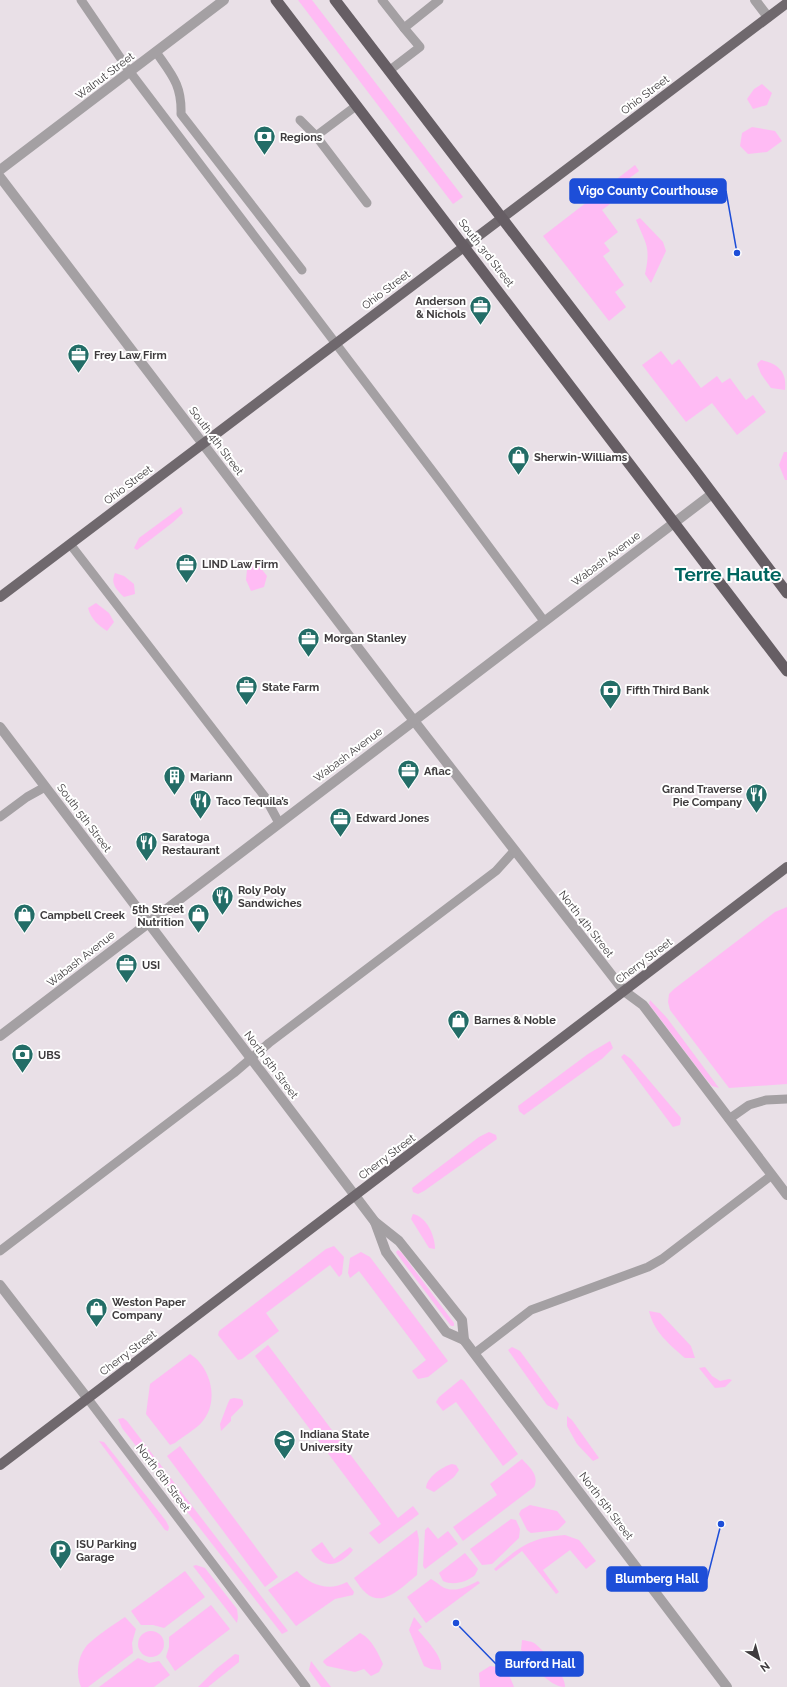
<svg xmlns="http://www.w3.org/2000/svg" width="787" height="1687" font-family="Raleway,sans-serif">
<style>
.green{fill:#ffbbf4}
.lines{fill:none;stroke-linecap:round;stroke-linejoin:round}
.service{stroke:#a4a0a3;stroke-width:9}
.minor{stroke:#a4a0a3;stroke-width:10}
.tertiary{stroke:#a4a0a3;stroke-width:10}
.primary{stroke:#6f686d;stroke-width:10}
.trunk{stroke:#665e64;stroke-width:11}
.labels{text-anchor:middle;dominant-baseline:central;stroke-width:4;stroke-linejoin:round;paint-order:stroke}
.street-label{font-size:11px;fill:#3f3c3e;stroke:#fff}
.poi-label{font-size:11px;font-weight:bold;fill:#3f3c3e;stroke:#fff;text-anchor:start}
.town-label{font-size:19px;font-weight:bold;fill:#00655f;stroke:#fff}
.leader{fill:none;stroke:#1d4ed8;stroke-width:1.5}
.callout-dot{fill:#1d4ed8;stroke:#fff;stroke-width:1.5}
.callout{fill:#1d4ed8;stroke:#1d4ed8;stroke-width:1.5}
.callout-label{font-size:12px;text-anchor:middle;font-weight:bold;fill:#fff}
</style>
<rect width="100%" height="100%" fill="#e9e0e7"/>
<!-- green -->
<g class="green">
<path d="M298,0H312L463,197L453,204Z"/>
<path d="M762,84L772,93L767,105L753,109L747,99L754,89Z"/>
<path d="M752,127L775,131L782,141L767,152L748,154L740,146L742,133Z"/>
<path d="M635,165L639,171L604,197L610,204L602,210L618,232L604,243L610,251L603,256L624,285L615,292L626,307L609,321L543,236Z"/>
<path d="M640,218L663,242L666,251L651,283L645,274C651,247 646,244 636,220Z"/>
<path d="M661,351L672,365L679,359L701,388L717,376L722,383L730,378L746,400L753,395L766,412L737,435L712,403L686,422L642,365Z"/>
<path d="M761,360C778,364 787,371 785,390L771,388L761,374L757,364Z"/>
<path d="M784,452H787V480H785L779,465Z"/>
<path d="M181,507L183,513L172,523L137,550L134,548L139,538Z"/>
<path d="M253,564L260,567L267,576L264,587L251,591L246,580L247,569Z"/>
<path d="M115,573L124,576L134,584L135,594L124,597C117,590 110,584 115,573Z"/>
<path d="M96,603L109,613L114,622L107,631C98,625 91,619 88,608Z"/>
<path d="M787,907V1084L729,1088L670,1010L668,1002L669,994L674,989L775,912Z"/>
<path d="M650,1000L667,1018L719,1088L712,1086L705,1078L649,1004Z"/>
<path d="M610,1041L613,1048L603,1058L524,1115L519,1111L518,1106L588,1054Z"/>
<path d="M624,1054L631,1059L681,1118L680,1125L673,1127L621,1057Z"/>
<path d="M489,1132L496,1135L497,1139L424,1191L418,1194L413,1192L412,1188L479,1137Z"/>
<path d="M413,1214C427,1217 435,1236 435,1249L429,1248L411,1219Z"/>
<path d="M334,1246L344,1257L342,1274L339,1277L330,1265L266,1313L279,1331L242,1359L238,1360L218,1335L219,1331L326,1249Z"/>
<path d="M398,1250L401,1252L454,1323V1326H451L397,1254L396,1252Z"/>
<path d="M361,1252L370,1257L448,1361L428,1377L418,1379L412,1371L426,1360L359,1271L350,1278L348,1273L350,1258Z"/>
<path d="M649,1311L660,1313L691,1346L695,1358H685C669,1344 654,1332 649,1311Z"/>
<path d="M268,1345L398,1518L413,1506L419,1514L379,1544L369,1533L381,1524L255,1356Z"/>
<path d="M512,1347L520,1351L559,1404L557,1410L547,1405L508,1350Z"/>
<path d="M190,1354C211,1367 220,1402 202,1422C195,1430 183,1436 175,1443L170,1445L146,1414L150,1384Z"/>
<path d="M705,1367L712,1376L720,1381L729,1379L732,1380L725,1387L715,1388L699,1368Z"/>
<path d="M461,1379L464,1381L518,1454L503,1466L456,1402L443,1411L436,1402L439,1397Z"/>
<path d="M234,1398L241,1399L243,1401V1405L231,1417V1421L221,1431L220,1424L228,1403L230,1399Z"/>
<path d="M567,1416L572,1420L599,1458L593,1461L577,1444L567,1426Z"/>
<path d="M123,1418L127,1421L288,1631L282,1634L122,1428L118,1419Z"/>
<path d="M99,1441L104,1442L166,1521L169,1527L168,1531L165,1530Z"/>
<path d="M180,1446L278,1577L265,1587L167,1456Z"/>
<path d="M522,1459C529,1467 540,1475 534,1487L463,1541L453,1527L497,1495L490,1484Z"/>
<path d="M452,1464L456,1465L459,1470L454,1477L434,1492L426,1488C426,1478 443,1466 452,1464Z"/>
<path d="M530,1505L557,1511L566,1522L558,1530L531,1533L527,1530L519,1514L521,1510Z"/>
<path d="M511,1519L516,1520L520,1529L519,1538L492,1564L482,1565L470,1549Z"/>
<path d="M428,1527L438,1539L448,1531L458,1544L425,1569L423,1566L425,1530Z"/>
<path d="M417,1530L419,1540L417,1575C404,1585 383,1609 366,1593C361,1589 358,1583 354,1578Z"/>
<path d="M565,1535L579,1540L596,1561L586,1569L570,1550L543,1570L559,1592L556,1594L522,1551L496,1571L494,1569C520,1546 530,1538 565,1535Z"/>
<path d="M322,1542L334,1559L350,1547L353,1550C339,1567 323,1570 311,1550Z"/>
<path d="M465,1553L478,1569L475,1575C467,1582 453,1586 443,1581L439,1573Z"/>
<path d="M196,1565L205,1568L237,1609L238,1617L237,1623L193,1566Z"/>
<path d="M185,1571L205,1597L164,1628L153,1625H141L131,1611Z"/>
<path d="M297,1571C310,1585 329,1592 347,1582L354,1592L353,1595L335,1599L296,1626L268,1590Z"/>
<path d="M431,1579C435,1581 438,1584 441,1586C453,1594 467,1587 478,1581L480,1583L426,1623L407,1597Z"/>
<path d="M211,1605L230,1629L175,1671L166,1657L169,1647V1637Z"/>
<path d="M125,1617L136,1629L132,1643L133,1653L88,1687H81C76,1675 77,1659 85,1648C90,1640 116,1623 125,1617Z"/>
<path d="M414,1617L422,1627L418,1630C426,1640 444,1657 441,1670L431,1669L424,1666L409,1630Z"/>
<circle cx="151" cy="1644" r="13"/>
<path d="M360,1633C372,1639 378,1653 383,1664L379,1672L371,1676L364,1669L355,1672L327,1666L323,1662L324,1660Z"/>
<path d="M522,1640C526,1641 531,1641 534,1643C544,1650 566,1675 565,1687C548,1687 531,1662 521,1650Z"/>
<path d="M235,1654L239,1655V1662L208,1687H198L216,1669Z"/>
<path d="M138,1658L149,1663L159,1661L170,1675L154,1687H99Z"/>
<path d="M311,1661L331,1687H321L309,1670Z"/>
<path d="M490,1666C506,1667 509,1674 514,1687H480L479,1673Z"/>
</g>
<g class="lines">
<!-- service -->
<g class="service">
<path d="M81,0L130,72L443,485L544,621"/>
<path d="M382,0L404,28L439,0"/>
<path d="M156,52C172,75 182,85 181,114L302,270"/>
<path d="M390,70L420,47L404,28"/>
<path d="M300,120L316,136L367,203"/>
<path d="M316,136L356,106"/>
<path d="M70,544L265,797L279,823"/>
<path d="M0,817L27,797L45,787"/>
<path d="M729,1119L749,1105L766,1100L787,1099"/>
<path d="M0,1251L234,1073L269,1043L496,871L514,851"/>
<path d="M475,1353L531,1310L648,1267L662,1259L772,1175"/>
<path d="M88,1399L306,1687"/>
</g>
<!-- minor -->
<g class="minor">
<path d="M755,0L768,17"/>
<path d="M0,177L394,695L624,991L643,1005L787,1195"/>
<path d="M0,727L375,1222L399,1241L462,1320L464,1340L727,1687"/>
<path d="M375,1222L386,1252L446,1332L464,1340"/>
<path d="M0,1285L88,1399"/>
</g>
<!-- tertiary -->
<g class="tertiary">
<path d="M0,170L224,0"/>
<path d="M0,1036L712,494"/>
</g>
<!-- primary -->
<g class="primary">
<path d="M0,597L787,3"/>
<path d="M0,1465L787,867"/>
</g>
<!-- trunk -->
<g class="trunk">
<path d="M276,0L787,671"/>
<path d="M335,0L694,469L787,593"/>
</g>
</g>
<!-- icons -->
<defs>
<symbol id="bank-pin" viewBox="-11 -11 22 30"><path d="M0 17L-7.5 6A9.5 9.5 0 1 1 7.5 6Z" fill="#236d67" stroke="#fff"/><path d="M-6-4H6V4H-6ZM0-2.3a2.3 2.3 0 1 0 0 4.6a2.3 2.3 0 1 0 0-4.6Z" fill="#fff"/></symbol>
<symbol id="office-pin" viewBox="-11 -11 22 30"><path d="M0 17L-7.5 6A9.5 9.5 0 1 1 7.5 6Z" fill="#236d67" stroke="#fff"/><path d="M-6-3h4V-5.5h4V-3h4V5H-6ZM-1-4.5V-3h2v-1.5ZM-6 0V1H6V0Z" fill="#fff"/></symbol>
<symbol id="shop-pin" viewBox="-11 -11 22 30"><path d="M0 17L-7.5 6A9.5 9.5 0 1 1 7.5 6Z" fill="#236d67" stroke="#fff"/><path d="M-5-2.5h2.3a2.7 3.5 0 0 1 5.4 0H5L5.5 6h-11ZM-1.5-2.5h3a1.5 2.3 0 0 0-3 0Z" fill="#fff"/></symbol>
<symbol id="building-pin" viewBox="-11 -11 22 30"><path d="M0 17L-7.5 6A9.5 9.5 0 1 1 7.5 6Z" fill="#236d67" stroke="#fff"/><path d="M-4-6H4V6H1V3H-1V6H-4ZM-2.5-4.3h1.7v1.8h-1.7ZM.8-4.3h1.7v1.8H.8ZM-2.5-1h1.7V.8h-1.7ZM.8-1h1.7V.8H.8Z" fill="#fff"/></symbol>
<symbol id="restaurant-pin" viewBox="-11 -11 22 30"><path d="M0 17L-7.5 6A9.5 9.5 0 1 1 7.5 6Z" fill="#236d67" stroke="#fff"/><path d="M-5-6h1v4h1v-4h1v4h1v-4h1v5L-1.5 .5V6h-2V.5L-5-1ZM5-6V6H3V1.5H1.5Q1.5-4 5-6Z" fill="#fff"/></symbol>
<symbol id="university-pin" viewBox="-11 -11 22 30"><path d="M0 17L-7.5 6A9.5 9.5 0 1 1 7.5 6Z" fill="#236d67" stroke="#fff"/><path d="M0-5L7-2L0 1L-7-2ZM-4 1L0 2.5L4 1V4Q0 6-4 4Z" fill="#fff"/></symbol>
<symbol id="parking-pin" viewBox="-11 -11 22 30"><path d="M0 17L-7.5 6A9.5 9.5 0 1 1 7.5 6Z" fill="#236d67" stroke="#fff"/><path d="M-3.5-5.5H1a3.5 3.5 0 0 1 0 7H-1V5.5H-3.5ZM-1-3.4V-.6H.8a1.4 1.4 0 0 0 0-2.8Z" fill="#fff"/></symbol>
</defs>
<g fill-rule="evenodd">
<use href="#bank-pin" x="252" y="124" width="25" height="34"/>
<use href="#office-pin" x="468" y="294" width="25" height="34"/>
<use href="#office-pin" x="66" y="342" width="25" height="34"/>
<use href="#shop-pin" x="506" y="444" width="25" height="34"/>
<use href="#office-pin" x="174" y="552" width="25" height="34"/>
<use href="#office-pin" x="296" y="626" width="25" height="34"/>
<use href="#office-pin" x="234" y="674" width="25" height="34"/>
<use href="#bank-pin" x="598" y="678" width="25" height="34"/>
<use href="#office-pin" x="396" y="758" width="25" height="34"/>
<use href="#building-pin" x="162" y="764" width="25" height="34"/>
<use href="#restaurant-pin" x="744" y="782" width="25" height="34"/>
<use href="#restaurant-pin" x="188" y="788" width="25" height="34"/>
<use href="#office-pin" x="328" y="806" width="25" height="34"/>
<use href="#restaurant-pin" x="134" y="830" width="25" height="34"/>
<use href="#restaurant-pin" x="210" y="884" width="25" height="34"/>
<use href="#shop-pin" x="12" y="902" width="25" height="34"/>
<use href="#shop-pin" x="186" y="902" width="25" height="34"/>
<use href="#office-pin" x="114" y="952" width="25" height="34"/>
<use href="#shop-pin" x="446" y="1008" width="25" height="34"/>
<use href="#bank-pin" x="10" y="1042" width="25" height="34"/>
<use href="#shop-pin" x="84" y="1296" width="25" height="34"/>
<use href="#university-pin" x="272" y="1428" width="25" height="34"/>
<use href="#parking-pin" x="48" y="1538" width="25" height="34"/>
</g>
<g class="labels">
<!-- street labels -->
<g class="street-label">
<text transform="translate(105 76) rotate(-37)">Walnut Street</text>
<text transform="translate(645 95) rotate(-37)">Ohio Street</text>
<text transform="translate(486 253) rotate(52)">South 3rd Street</text>
<text transform="translate(386 290) rotate(-37)">Ohio Street</text>
<text transform="translate(216 441) rotate(53)">South 4th Street</text>
<text transform="translate(128 485) rotate(-37)">Ohio Street</text>
<text transform="translate(606 559) rotate(-37)">Wabash Avenue</text>
<text transform="translate(348 755) rotate(-37)">Wabash Avenue</text>
<text transform="translate(84 818) rotate(53)">South 5th Street</text>
<text transform="translate(586 924) rotate(52)">North 4th Street</text>
<text transform="translate(81 959) rotate(-38)">Wabash Avenue</text>
<text transform="translate(644 961) rotate(-37)">Cherry Street</text>
<text transform="translate(271 1065) rotate(53)">North 5th Street</text>
<text transform="translate(387 1157) rotate(-37)">Cherry Street</text>
<text transform="translate(128 1353) rotate(-37)">Cherry Street</text>
<text transform="translate(163 1478) rotate(53)">North 6th Street</text>
<text transform="translate(606 1506) rotate(53)">North 5th Street</text>
</g>
<!-- poi labels -->
<g class="poi-label">
<text x="280" y="137">Regions</text>
<text x="466" y="301" text-anchor="end">Anderson<tspan x="466" dy="13">&amp; Nichols</tspan></text>
<text x="94" y="355">Frey Law Firm</text>
<text x="534" y="457">Sherwin-Williams</text>
<text x="202" y="564">LIND Law Firm</text>
<text x="324" y="638">Morgan Stanley</text>
<text x="262" y="687">State Farm</text>
<text x="626" y="690">Fifth Third Bank</text>
<text x="424" y="771">Aflac</text>
<text x="190" y="777">Mariann</text>
<text x="742" y="789" text-anchor="end">Grand Traverse<tspan x="742" dy="13">Pie Company</tspan></text>
<text x="216" y="801">Taco Tequila’s</text>
<text x="356" y="818">Edward Jones</text>
<text x="162" y="837">Saratoga<tspan x="162" dy="13">Restaurant</tspan></text>
<text x="238" y="890">Roly Poly<tspan x="238" dy="13">Sandwiches</tspan></text>
<text x="184" y="909" text-anchor="end">5th Street<tspan x="184" dy="13">Nutrition</tspan></text>
<text x="40" y="915">Campbell Creek</text>
<text x="142" y="965">USI</text>
<text x="474" y="1020">Barnes &amp; Noble</text>
<text x="38" y="1055">UBS</text>
<text x="112" y="1302">Weston Paper<tspan x="112" dy="13">Company</tspan></text>
<text x="300" y="1434">Indiana State<tspan x="300" dy="13">University</tspan></text>
<text x="76" y="1544">ISU Parking<tspan x="76" dy="13">Garage</tspan></text>
</g>
<!-- town labels -->
<g class="town-label">
<text x="728" y="574">Terre Haute</text>
</g>
</g>
<!-- callouts -->
<path class="leader" d="M737 253L726 191M721 1524L707 1579M456 1623L496 1664"/>
<g class="callout-dot">
<circle cx="737" cy="253" r="4"/>
<circle cx="721" cy="1524" r="4"/>
<circle cx="456" cy="1623" r="4"/>
</g>
<g class="callout">
<rect x="570" y="179" width="156" height="24" rx="4"/>
<rect x="607" y="1567" width="100" height="24" rx="4"/>
<rect x="496" y="1652" width="87" height="24" rx="4"/>
</g>
<g class="callout-label">
<text x="648" y="195">Vigo County Courthouse</text>
<text x="657" y="1583">Blumberg Hall</text>
<text x="540" y="1668">Burford Hall</text>
</g>
<!-- north arrow -->
<g transform="translate(759 1659) rotate(143)" stroke="#ffffff" stroke-width="3" paint-order="stroke">
<path d="M0-3L7 15L0 10L-7 15Z" fill="#3f3c3e"/>
<text y="-6" font-size="11" font-weight="bold" text-anchor="middle" fill="#3f3c3e">N</text>
</g>
</svg>
